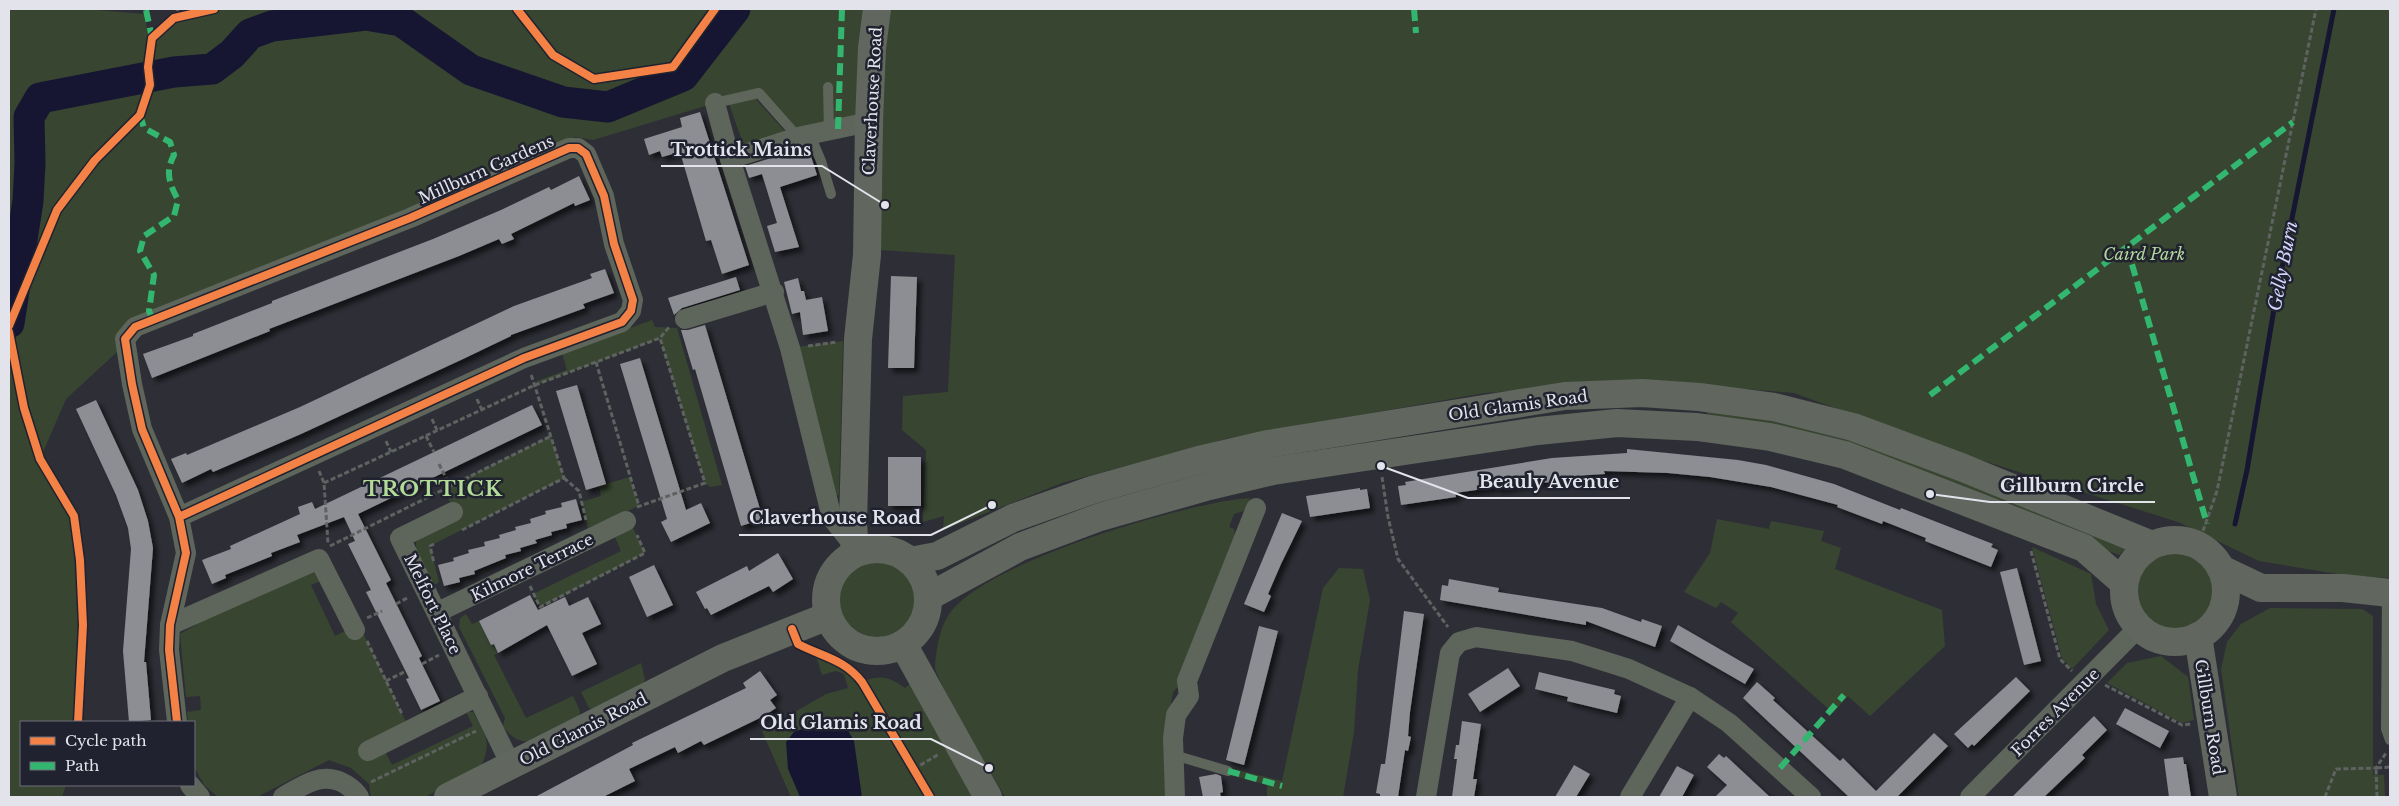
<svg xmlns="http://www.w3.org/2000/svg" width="2399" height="806" font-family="'Libre Baskerville',serif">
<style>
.green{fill:#384631}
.water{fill:#161632}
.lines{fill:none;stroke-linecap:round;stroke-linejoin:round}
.stream{stroke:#161632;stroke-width:5}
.river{stroke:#161632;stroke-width:31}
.building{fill:#8d8e94;filter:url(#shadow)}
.path{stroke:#5e6260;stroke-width:3;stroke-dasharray:5 2.5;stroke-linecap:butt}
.lane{stroke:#5e655b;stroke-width:10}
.street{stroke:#5e655b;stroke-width:20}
.secondary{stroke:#61665f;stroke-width:28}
.quiet{stroke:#33b770;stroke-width:6;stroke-dasharray:12 6;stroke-linecap:butt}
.cycleway-casing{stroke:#21222f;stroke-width:11}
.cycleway{stroke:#f48246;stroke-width:8}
.labels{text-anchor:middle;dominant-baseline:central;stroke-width:5;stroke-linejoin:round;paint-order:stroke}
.street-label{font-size:16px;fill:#e2e3eb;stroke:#21222f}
.park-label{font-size:16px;font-style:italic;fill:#b3d79c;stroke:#21222f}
.water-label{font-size:18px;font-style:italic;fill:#d1d5fb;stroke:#21222f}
.district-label{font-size:21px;font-weight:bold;letter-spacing:1px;fill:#b3db98;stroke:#21222f}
.leader{fill:none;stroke:#e2e3eb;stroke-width:2}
.callout-dot{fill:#e2e3eb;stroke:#21222f;stroke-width:2}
.callout-label{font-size:18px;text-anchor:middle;font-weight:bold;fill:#e2e3eb;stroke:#21222f;stroke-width:5;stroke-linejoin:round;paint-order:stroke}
</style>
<defs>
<filter id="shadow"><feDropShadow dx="4.5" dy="4.5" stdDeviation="2.5" flood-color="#0009"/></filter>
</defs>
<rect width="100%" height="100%" fill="#2e2f36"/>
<!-- green -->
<g class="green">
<path d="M9,9H84L144,14L149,37L152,38L174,18L214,9H877L869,122L798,137L759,93L715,103L593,140L575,137L407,211L149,311L118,351L66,399L40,459L74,516L80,560L83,625L78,722H21V785H66L62,797H9Z"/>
<path d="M888,9H2390V578L2343,575L2259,561L2178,522L1959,453L1794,393L1649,381L1485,393L1229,438L1062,483L943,530L944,516L923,522L926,450L902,430L903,396L948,392L955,255L880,250L879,124Z"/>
<path d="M754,97L789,136L745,149L729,104Z"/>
<path d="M652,320L655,327L677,328L722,485L710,487L705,483L660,338L536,385L537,381L567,370L562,353Z"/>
<path d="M843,341L839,495L833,496L797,347Z"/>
<path d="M1710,407L1850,435L2129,545L2119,555L1846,447L1708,419L1707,412Z"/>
<path d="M551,436L564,478L430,546L439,582L434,585L416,552V542L451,504L443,489Z"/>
<path d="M630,477L639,506L588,528L581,502L601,496L599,486Z"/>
<path d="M1250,498L1244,511L1234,514L1229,527L1234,529L1235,535L1181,683L1173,692L1165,737L1168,797H1005C995,780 935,678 935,667C936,651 939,630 948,616C980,563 1188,502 1250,498Z"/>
<path d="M1717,519L1769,529L1771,521L1824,531L1821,541L1841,548L1835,569L1942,610L1945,646L1870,716L1848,696L1833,713L1731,622L1738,613L1721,602L1716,608L1684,592L1710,553Z"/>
<path d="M633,528L645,553L540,607L533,594L621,551L615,537Z"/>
<path d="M2032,547L2091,574L2096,604L2109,630L2072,669L2062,658Z"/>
<circle cx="2174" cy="591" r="40"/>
<circle cx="877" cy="599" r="39"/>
<path d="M1339,568L1363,569L1370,600L1358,670L1354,732L1343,797H1267V785L1227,774L1229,768L1282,781L1323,588Z"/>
<path d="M305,571L315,572L323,580L311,585L335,636L347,630L363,633L406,722L362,743L368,758L385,751L392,765L473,726L466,712H473C486,736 492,741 481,767L425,797H371L369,784L351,768L329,760L257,797H218L205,786L194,767V722H188L187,712L201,710L200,696L186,697L180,634L196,625L199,619Z"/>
<path d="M2270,608L2362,609L2373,616V775H2384L2385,797H2239L2221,669L2227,642L2241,624Z"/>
<path d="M466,614L472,624L479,621L491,645L494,644L498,653L494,655L526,718L573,696L580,711L579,719C554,732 524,758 503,726L505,718L459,627L460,618Z"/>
<path d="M815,653C835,659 849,666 862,682C880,674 890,677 905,688L912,682L979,797H791L762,731L826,694L848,688L844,674L836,671L822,675Z"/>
<path d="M2161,656L2188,677L2194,720L2182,723L2107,683L2127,663Z"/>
<path d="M641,663L645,680L640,688L597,710L589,708L581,692Z"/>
</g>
<!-- water -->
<path class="water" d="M830,719L845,725L854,741L862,797H800L788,769L786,742L794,732Z"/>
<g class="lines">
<!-- stream -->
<path class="stream" d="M2235,524L2247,470L2275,303L2334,9"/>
<!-- river -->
<path class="river" d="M9,323L28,201L30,163L29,117L40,98L174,72L212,69L232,54L250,34L272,26L366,15L401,21L471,70L563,102L608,107L683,76L735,9"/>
</g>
<!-- building -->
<g class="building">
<path d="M700,112L749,265L722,274L711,240L706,241L680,152L662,157L660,151L649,155L644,139L682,127L680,118Z"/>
<path d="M808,147L817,175L780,187L799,247L775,252L767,226L777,223L762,174L749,178L745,166Z"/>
<path d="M579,176L590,200L575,206L574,203L511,234L514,239L502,244L499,239L459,256L269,329L270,331L152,378L143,354L193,336V334L272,303V301L433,239L501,210L549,187L551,190Z"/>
<path d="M605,269L614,293L583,304L585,308L511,335V336L463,359L301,434L213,472L211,469L182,483L171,459L186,453L187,455L300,407L514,306L592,278L590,274Z"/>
<path d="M891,276L917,277L914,368H888Z"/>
<path d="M736,277L740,290L682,308L674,315L668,298Z"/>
<path d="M798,278L801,291H804L806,300L822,297L828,331L803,335L800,312L792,314L784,282Z"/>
<path d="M705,325L763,519L741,526L695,369L693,370L681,330H688Z"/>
<path d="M640,358L686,510L701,503L710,523L671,542L661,522L667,519L620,364Z"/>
<path d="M577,385L606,484L586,490L556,391Z"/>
<path d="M96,400L138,490L148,521L153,548L144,662H146L151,720L129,722L123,651L131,549L128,528L116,495L76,409Z"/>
<path d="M532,405L542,425L358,514L391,580L386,583L422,656L419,658L440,701L421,710L406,679L409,678L366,592L371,590L348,544L355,541L344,517L297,535L300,542L271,553L272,556L225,575L226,578L212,584L202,560L231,549L230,546L300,514L298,507L312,502L315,509Z"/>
<path d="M1627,449L1738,460L1766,465L1834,484L1900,510L1901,508L1993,544L1991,547L1998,550L1991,567L1925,541L1926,538L1883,521L1882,524L1837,507L1838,505L1771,487L1710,477L1668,473L1604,471L1605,474L1574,476L1575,481L1536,483L1498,489L1497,487L1455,493L1456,497L1401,505L1398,486L1406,485L1405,482L1552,458L1627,453Z"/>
<rect x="888" y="457" width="33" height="49"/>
<path d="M1360,488V490L1367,489L1370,508L1310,517L1306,496Z"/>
<path d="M576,499L582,520L566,524L567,528L551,532L552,535L535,540L537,543L520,548L521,551L505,555L506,558L474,571L475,574L459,578L460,582L444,586L438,565L454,561L453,558L469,553L468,550L485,546L484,542L500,538L499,535L516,530L515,527L531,523L530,519L546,514L545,511L562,507L561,503Z"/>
<path d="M1282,513L1302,521L1281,564L1268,594L1271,596L1264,612L1244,604Z"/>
<path d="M778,553L793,579L773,592L769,586L711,615L707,608L705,609L696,592L747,566L749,571Z"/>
<path d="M654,565L673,605L647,617L629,577Z"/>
<path d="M2017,568L2041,661L2024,665L2000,572Z"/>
<path d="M1449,579L1499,588L1498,592L1602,608L1641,622L1642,619L1662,626L1655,647L1586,621V625L1440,600L1442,585L1448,586Z"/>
<path d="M530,595L538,610L565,597L569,606L588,597L601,624L582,633L597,664L572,676L547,625L498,653L494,644L491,645L479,621Z"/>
<path d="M1404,611L1424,614L1410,712L1408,736L1411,737L1408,751L1405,750L1398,797H1380V794L1376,793L1381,764H1385L1389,734Z"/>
<path d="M1678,625L1754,669L1745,684L1670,641Z"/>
<path d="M1259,626L1278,631L1244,765L1226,760Z"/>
<path d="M1508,668L1520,686L1480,712L1468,694Z"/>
<path d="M760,671L777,695L770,700L776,708L764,716L704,745L701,741L678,753L675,747L629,769L635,781L603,797H535L633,745L632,743L746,688L743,683Z"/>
<path d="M1539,672L1615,690L1614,694L1621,696L1617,713L1567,701L1568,697L1535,689Z"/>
<path d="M2016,677L2030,691L1974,746L1972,744L1968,748L1954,734Z"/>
<path d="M1757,682L1775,698L1773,700L1840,761L1843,758L1876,791L1934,733L1948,746L1897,797H1849L1743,698Z"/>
<path d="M2125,708L2169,731L2160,748L2116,724Z"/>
<path d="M2094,716L2107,730L2082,755L2085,758L2044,797H2012Z"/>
<path d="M1462,721L1481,724L1473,779H1477L1474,797H1452L1457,759H1454L1456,745H1459Z"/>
<path d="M1719,754L1724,758L1726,756L1770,797H1715L1727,785L1707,767Z"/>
<path d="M2183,757L2184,764H2186L2191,797H2169L2164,759Z"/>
<path d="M1574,765L1590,774L1576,797H1555Z"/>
<path d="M1677,766L1694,775L1682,797H1659Z"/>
<path d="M1216,774L1221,776L1223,792L1220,793L1221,797H1203L1199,777Z"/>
</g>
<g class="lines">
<!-- path -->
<g class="path">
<path d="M174,18L178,9"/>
<path d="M808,346L837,342"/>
<path d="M596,362L639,506"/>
<path d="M477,399L482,410"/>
<path d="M432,419L437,430"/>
<path d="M426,436L434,452"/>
<path d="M386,441L391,452"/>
<path d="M439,464L450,486"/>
<path d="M319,471L324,483L328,543"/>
<path d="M1382,477L1388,517L1398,559L1448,627"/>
<path d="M564,478L579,491L586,520"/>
<path d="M324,483L535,385L660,338L670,326"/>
<path d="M637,507L705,483L660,338"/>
<path d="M462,530L564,478L531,374"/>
<path d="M434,544L430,546L434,563"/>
<path d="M2198,545L2217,491L2316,9"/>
<path d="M330,546L551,436"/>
<path d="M2031,551L2060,659L2072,671"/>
<path d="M530,586L540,607L645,553L637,535"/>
<path d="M396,604L409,597"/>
<path d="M367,618L382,611"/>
<path d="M367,641L402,714"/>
<path d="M422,664L439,655"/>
<path d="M386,681L406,671"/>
<path d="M2105,685L2182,725L2191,724"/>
<path d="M914,769L939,754"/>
<path d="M371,782L476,731"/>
<path d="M2325,797L2336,769L2376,768L2386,753"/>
<path d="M2377,797L2376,768L2390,767"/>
</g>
<!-- lane -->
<g class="lane">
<path d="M828,87L829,131"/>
<path d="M715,103L759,93L798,137"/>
<path d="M810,135L821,161L831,194"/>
<path d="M2387,594L2386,729L2390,740"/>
<path d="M1174,755L1228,771"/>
</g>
<!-- street -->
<g class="street">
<path d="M715,103L730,159L790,348L832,518L855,547"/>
<path d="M730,159L798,137L869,122"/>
<path d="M685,319L774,292"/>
<path d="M453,512L400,538L511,765"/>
<path d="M438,612L626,521"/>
<path d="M170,625L319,559L355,630"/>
<path d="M177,722L169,650L170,625L186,553L179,517L142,429L132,384L125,339L135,327L410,218L569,148H578L586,154L604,196L614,244L633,300L631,311L622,322L524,358L179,517"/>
<path d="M368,751L478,696"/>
<path d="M190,785L200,797"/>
<path d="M283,797C303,785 323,771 345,784C351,788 355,790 359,797"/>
<path d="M1175,797L1173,738L1176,715L1189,696L1187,681L1256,508"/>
<path d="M1426,797L1450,653L1459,642L1476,637L1572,651L1629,669L1690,697L1729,723L1811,797"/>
<path d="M1630,797L1690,697"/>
<path d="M1970,797L2139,627"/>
</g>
<!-- secondary -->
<g class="secondary">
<circle cx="2175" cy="591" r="51"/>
<circle cx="877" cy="600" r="51"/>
<path d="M855,553L853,523L858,339L867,255L869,122L872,48L877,9"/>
<path d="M910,561L937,556L1013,518L1092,490L1199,460L1268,444L1565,396L1642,393L1699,397L1774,407L1853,427L1961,467L2152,545"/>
<path d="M2221,569L2261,588H2343L2390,593"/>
<path d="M928,597L1020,547L1100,517L1209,486L1273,471L1378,455L1538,431L1617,423L1697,427L1770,437L1845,455L2084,548L2124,583"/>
<path d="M2198,636L2223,797"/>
<path d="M903,644L988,797"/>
<path d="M448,797L723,658L828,616"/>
</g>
<!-- quiet -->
<g class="quiet">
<path d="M1414,9L1416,33"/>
<path d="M146,10L152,38"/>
<path d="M140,115L144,128L170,142L174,155C165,172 169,183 178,200L174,216L144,236L140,251L154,275L149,311L153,320"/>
<path d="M838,129L842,9"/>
<path d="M2127,247L2207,524"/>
<path d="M1930,395L2293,122"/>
<path d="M1780,768L1844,695"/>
<path d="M1228,771L1282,786"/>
</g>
<defs>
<g id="cycleway">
<path d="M517,9L553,55L594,79L673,67L715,9"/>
<path d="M9,326L57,210L95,160L140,115L150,85L148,67L152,38L174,18L214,9"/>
<path d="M9,332L24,408L40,459L74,516L80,560L83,625L78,722"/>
<path d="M792,629L798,644C823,657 844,659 862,682L930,797"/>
<path d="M177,722L169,650L170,625L186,553L179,517L142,429L132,384L125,339L135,327L410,218L569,148H578L586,154L604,196L614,244L633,300L631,311L622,322L524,358L179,517"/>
</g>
</defs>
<!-- cycleway casing -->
<use href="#cycleway" class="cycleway-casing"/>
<!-- cycleway -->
<use href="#cycleway" class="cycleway"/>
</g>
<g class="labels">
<!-- street labels -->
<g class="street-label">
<text transform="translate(872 101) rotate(-87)">Claverhouse Road</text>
<text transform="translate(486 169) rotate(-24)">Millburn Gardens</text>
<text transform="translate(1518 405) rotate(-8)">Old Glamis Road</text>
<text transform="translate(532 567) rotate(-26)">Kilmore Terrace</text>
<text transform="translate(433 604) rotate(64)">Melfort Place</text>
<text transform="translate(2055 712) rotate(-45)">Forres Avenue</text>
<text transform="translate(2210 717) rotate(81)">Gillburn Road</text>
<text transform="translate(583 729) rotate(-27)">Old Glamis Road</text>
</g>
<!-- park labels -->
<g class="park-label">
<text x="2144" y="254">Caird Park</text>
</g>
<!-- water labels -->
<g class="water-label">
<text transform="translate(2283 266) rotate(-79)">Gelly Burn</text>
</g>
<!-- district labels -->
<g class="district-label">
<text x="433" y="489">TROTTICK</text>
</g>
</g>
<!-- callouts -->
<path class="leader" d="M885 205L822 166H661M1381 466L1468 498H1630M1930 494L1990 502H2155M992 505L931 535H739M989 768L931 739H750"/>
<g class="callout-dot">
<circle cx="885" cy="205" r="5"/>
<circle cx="1381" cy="466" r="5"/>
<circle cx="1930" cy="494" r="5"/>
<circle cx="992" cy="505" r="5"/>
<circle cx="989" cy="768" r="5"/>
</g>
<g class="callout-label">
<text x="741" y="156">Trottick Mains</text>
<text x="1549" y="488">Beauly Avenue</text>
<text x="2072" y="492">Gillburn Circle</text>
<text x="835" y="524">Claverhouse Road</text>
<text x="841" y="729">Old Glamis Road</text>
</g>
<!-- border -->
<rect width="2399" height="806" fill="none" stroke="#e2e3eb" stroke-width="20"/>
<!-- legend -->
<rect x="20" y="721" width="175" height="65" fill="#21222f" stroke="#6e6f7a"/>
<rect x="30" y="737" width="25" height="8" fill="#f48246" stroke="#6e6f7a"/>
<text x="65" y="746" font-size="15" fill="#e2e3eb">Cycle path</text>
<rect x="30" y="762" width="25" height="8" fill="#33b770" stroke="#6e6f7a"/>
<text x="65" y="771" font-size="15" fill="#e2e3eb">Path</text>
</svg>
